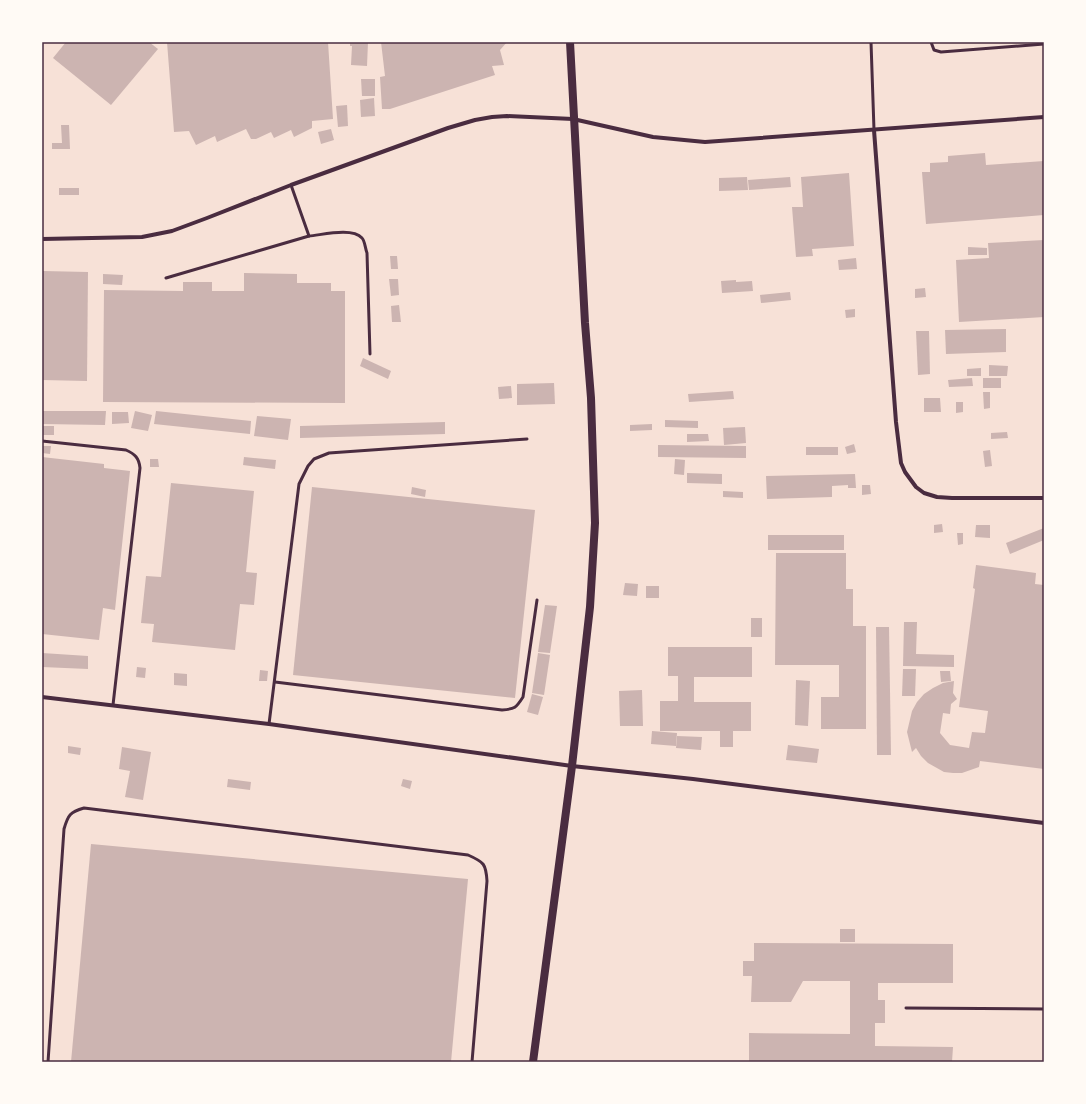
<svg xmlns="http://www.w3.org/2000/svg" width="1086" height="1104" font-family="'Fira Sans',sans-serif">
<style>
.building{fill:#ccb4b1}
.lines{fill:none;stroke-linecap:round;stroke-linejoin:round}
.service{stroke:#4a2c40;stroke-width:3}
.minor{stroke:#4a2c40;stroke-width:4}
.secondary{stroke:#4a2c40;stroke-width:8}
.neatline{fill:none;stroke:#4a2c40;stroke-width:1.5}
</style>
<rect width="100%" height="100%" fill="#f7e1d7"/>
<!-- building -->
<g class="building">
<path d="M66,42H149L158,49L111,105L53,58Z"/>
<path d="M167,42H328L333,119L312,121V128L294,137L291,130L274,138L271,132L256,139H251L246,129L217,142L215,136L196,145L189,131L174,132Z"/>
<path d="M350,42H368L367,66L351,65L352,46H350Z"/>
<path d="M381,42H507L500,50L504,65L492,66L495,75L390,109H382L380,77L385,76Z"/>
<path d="M361,79H375V96H362Z"/>
<path d="M374,98L375,116L361,117L360,100Z"/>
<path d="M347,105L348,126L338,127L336,106Z"/>
<path d="M61,125H69L70,149H52V143H62Z"/>
<path d="M331,129L334,140L321,144L318,132Z"/>
<path d="M985,153L986,165L1044,161V215L926,224L922,172H930V163L948,162V156Z"/>
<path d="M849,173L854,246L812,249L813,256L796,257L792,207H803L801,177Z"/>
<path d="M747,177L748,190L719,191V178Z"/>
<path d="M790,177L791,187L749,190L748,180Z"/>
<rect x="59" y="188" width="20" height="7"/>
<path d="M1044,240V317L959,322L956,260L989,258L988,243Z"/>
<path d="M968,247L987,248V255H968Z"/>
<path d="M390,256H397L398,269H391Z"/>
<path d="M856,258L857,269L839,270L838,260Z"/>
<path d="M43,271L88,272L87,381L42,380Z"/>
<path d="M244,273L297,274V283H331V291H345V403L103,402L104,290L183,291V282H212V291H244Z"/>
<path d="M103,274L123,275L122,285L103,284Z"/>
<path d="M389,279H398L399,295L391,296Z"/>
<path d="M736,280V282L752,281L753,291L722,293L721,281Z"/>
<path d="M925,288L926,297L915,298V289Z"/>
<path d="M790,292L791,300L761,303L760,295Z"/>
<path d="M399,305L401,322H392L391,306Z"/>
<path d="M855,309V317L846,318L845,310Z"/>
<path d="M1006,329V352L946,354L945,330Z"/>
<path d="M916,331H929L930,374L918,375Z"/>
<path d="M363,358L391,371L388,379L360,366Z"/>
<path d="M989,365L1008,366L1007,376H989Z"/>
<path d="M981,368V376H967V369Z"/>
<path d="M972,378L973,386L949,387L948,380Z"/>
<rect x="983" y="378" width="18" height="10"/>
<path d="M554,383L555,404L517,405V384Z"/>
<path d="M511,386L512,398L499,399L498,387Z"/>
<path d="M733,391L734,399L689,402L688,394Z"/>
<path d="M983,392H990V408L984,409Z"/>
<path d="M924,398H940L941,412H924Z"/>
<path d="M956,402H963V412L956,413Z"/>
<path d="M42,411H106L105,425L42,424Z"/>
<path d="M135,411L152,415L148,431L131,428Z"/>
<path d="M156,411L251,421L250,434L154,424Z"/>
<path d="M112,412H128L129,423L112,424Z"/>
<path d="M257,416L291,419L288,440L254,436Z"/>
<path d="M665,420L698,421V428L665,427Z"/>
<path d="M445,422V434L300,438V426Z"/>
<path d="M652,424V430L630,431V425Z"/>
<rect x="42" y="426" width="12" height="9"/>
<path d="M745,427L746,443L724,445L723,428Z"/>
<path d="M1007,432L1008,438L991,439V433Z"/>
<path d="M687,434H708L709,441L687,442Z"/>
<path d="M854,444L856,452L847,454L845,447Z"/>
<path d="M658,445L746,446V458L658,457Z"/>
<path d="M42,446H51L50,454L42,453Z"/>
<rect x="806" y="447" width="32" height="8"/>
<path d="M990,450L992,466L985,467L983,451Z"/>
<path d="M42,457L104,464V468L130,471L115,610L103,608L99,640L42,634Z"/>
<path d="M244,457L276,460L275,469L243,465Z"/>
<path d="M150,459H158L159,467H150Z"/>
<path d="M675,459L685,460L684,475L674,474Z"/>
<path d="M687,473L722,474V484L687,483Z"/>
<path d="M855,474L856,488H848V485L832,486V497L767,499L766,476Z"/>
<path d="M171,483L254,491L246,572L257,573L254,605L240,604L235,650L152,642L154,624L141,623L146,576L161,577Z"/>
<path d="M862,485H870L871,494L862,495Z"/>
<path d="M312,487L535,510L515,698L293,675Z"/>
<path d="M412,487L426,490L425,497L411,494Z"/>
<path d="M723,491L743,492V498L723,497Z"/>
<path d="M942,524L943,532L934,533V525Z"/>
<path d="M976,525H990V538L975,537Z"/>
<path d="M1044,528V540L1010,554L1006,543Z"/>
<path d="M957,533H963V544L958,545Z"/>
<rect x="768" y="535" width="76" height="15"/>
<path d="M776,553H846V589H853V626H866V729H821V697H839V665H775Z"/>
<path d="M976,565L1036,573L1035,584L1044,585V769L980,761L979,767L962,773H953L944,772L928,763L921,756L916,748L912,752L907,732L912,711L917,702L924,694L933,688L943,683L954,681L953,693L957,699L951,704L950,714L943,713L940,733L950,745L969,748L972,732L985,733L988,711L959,707L975,589L973,588Z"/>
<path d="M625,583L638,584L637,596L623,595Z"/>
<rect x="646" y="586" width="13" height="12"/>
<path d="M545,605L557,606L550,653L538,652Z"/>
<rect x="751" y="618" width="11" height="19"/>
<path d="M904,622H917L916,654L954,655V667L903,666Z"/>
<path d="M876,627H889L891,755H877Z"/>
<path d="M668,647H752V677H694V702H751V731H733V747H720V731H660V701H678V676H668Z"/>
<path d="M42,653L88,656V669L42,667Z"/>
<path d="M538,653L550,655L544,695L532,693Z"/>
<path d="M137,667L146,668L145,678L136,677Z"/>
<path d="M903,669H916L915,696H902Z"/>
<path d="M260,670L268,671L267,681H259Z"/>
<path d="M940,671H950L951,681L941,682Z"/>
<path d="M174,673L187,674V686L174,685Z"/>
<path d="M796,680L810,681L808,726L795,725Z"/>
<path d="M642,690L643,726H620L619,691Z"/>
<path d="M532,694L543,697L538,715L527,712Z"/>
<path d="M652,731L677,733L676,746L651,744Z"/>
<path d="M677,736L702,737L701,750L676,748Z"/>
<path d="M788,745L819,749L817,763L786,760Z"/>
<path d="M68,746L81,748L80,755L68,753Z"/>
<path d="M122,747L151,752L143,800L125,797L130,771L119,769Z"/>
<path d="M228,779L251,782L250,790L227,787Z"/>
<path d="M403,779L412,781L410,789L401,786Z"/>
<path d="M91,844L468,879L451,1062H71Z"/>
<rect x="840" y="929" width="15" height="13"/>
<path d="M754,943L953,944V983H878V1000H885V1023H875V1046L953,1047L952,1062H749V1033L850,1034V981H803L791,1002H751L752,976H743V961H754Z"/>
</g>
<g class="lines">
<!-- service -->
<g class="service">
<path d="M871,42L874,130"/>
<path d="M931,42L934,50L941,52L1044,44"/>
<path d="M291,185L309,236C322,235 352,227 362,238C365,241 365,248 367,253L370,354"/>
<path d="M166,278L309,236"/>
<path d="M42,441L126,450C135,454 139,458 140,468L113,705"/>
<path d="M275,682L502,710C515,709 516,708 523,697L537,600"/>
<path d="M269,724L299,484L308,466L314,459L329,453L527,439"/>
<path d="M906,1008L1044,1009"/>
<path d="M48,1062L64,829C68,815 70,812 84,808L468,855C484,862 486,864 487,881L472,1062"/>
</g>
<!-- minor -->
<g class="minor">
<path d="M874,130L896,422L901,463L905,472L916,487L924,493L937,497L952,498H1044"/>
<path d="M42,239L142,237L172,231L207,218L291,185L448,128L475,120L492,117L507,116L573,119L653,137L705,142L1044,117"/>
<path d="M42,697L269,724L572,766L693,779L1044,823"/>
</g>
<!-- secondary -->
<path class="secondary" d="M533,1062L572,766L590,607L595,523L591,398L585,323L570,42"/>
</g>
<!-- border -->
<rect width="1086" height="1104" fill="none" stroke="#fffaf5" stroke-width="86"/>
<rect x="43" y="43" width="1000" height="1018" class="neatline"/>
</svg>
